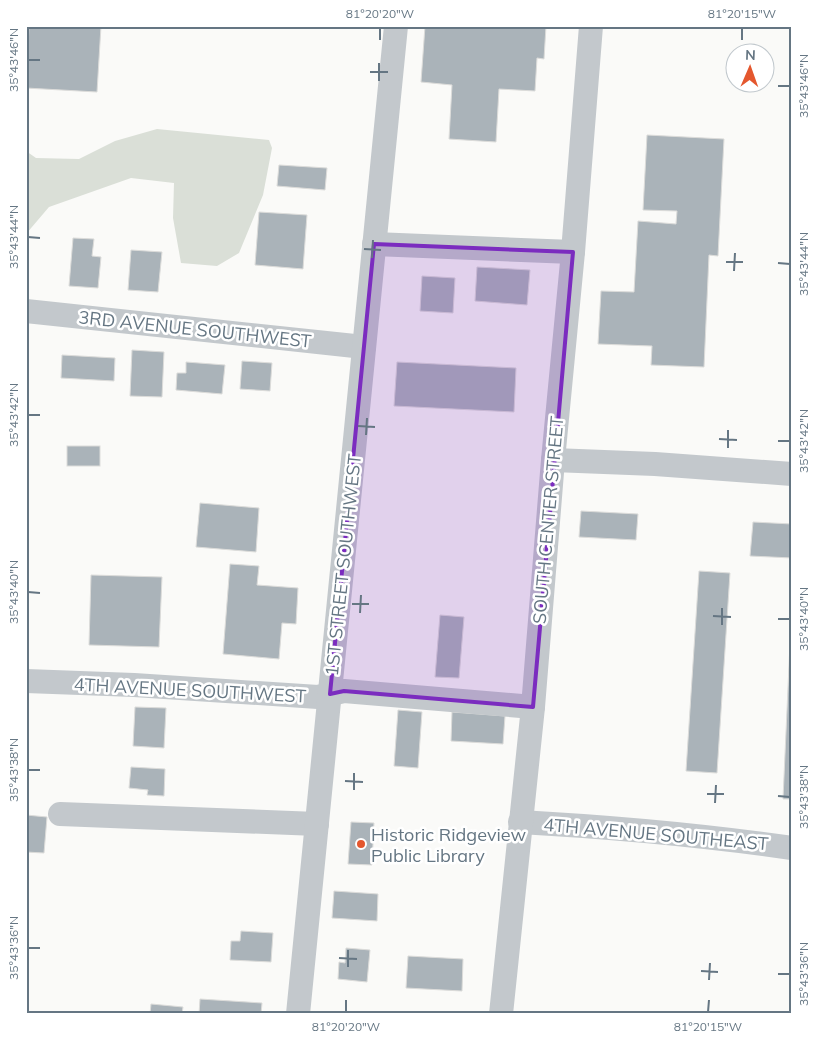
<svg xmlns="http://www.w3.org/2000/svg" width="818" height="1040" font-family="Mulish,sans-serif">
<style>
.green{fill:#dadfd7}
.building{fill:#aab3b9;stroke:#dcdcda}
.lines{fill:none;stroke-linecap:round;stroke-linejoin:round}
.minor{stroke:#c3c8cc;stroke-width:24}
.marked{fill:#7b2cbf;fill-opacity:0.2;stroke:#7b2cbf;stroke-width:4;stroke-linejoin:round}
.ticks{fill:none;stroke:#657683;stroke-width:2}
.poi-dot{fill:#e4572e;stroke:#fff;stroke-width:2}
.labels{text-anchor:middle;dominant-baseline:central;stroke-width:5;stroke-linejoin:round;paint-order:stroke}
.street-label{font-size:18px;fill:#657683;stroke:#fff}
.poi-label{font-size:18px;fill:#657683;stroke:#fff;text-anchor:start}
.neatline{fill:none;stroke:#657683;stroke-width:2}
.ticks-label{font-size:12px;text-anchor:middle;fill:#657683}
</style>
<rect width="100%" height="100%" fill="#fafaf8"/>
<!-- green -->
<path class="green" d="M157,129L269,140L272,148L263,195L239,253L217,266L181,263L173,218L174,183L131,178L49,207L26,234V151L36,158L79,159L115,141Z"/>
<!-- building -->
<g class="building">
<path d="M29,26H101L97,92L26,88Z"/>
<path d="M425,26H546L544,59L537,58L535,91L499,89L496,142L449,139L452,85L421,82Z"/>
<path d="M647,135L724,139L718,256L709,255L704,367L651,365L652,346L598,344L601,291L634,292L638,221L676,224L677,211L643,210Z"/>
<path d="M279,165L327,168L325,190L277,186Z"/>
<path d="M259,212L307,215L303,269L255,265Z"/>
<path d="M73,238L94,239L92,256L101,257L98,288L69,286Z"/>
<path d="M131,250L162,252L158,292L128,290Z"/>
<path d="M477,267L530,270L527,305L475,301Z"/>
<path d="M422,276L455,278L453,313L420,311Z"/>
<path d="M132,350L164,352L162,397L130,396Z"/>
<path d="M62,355L115,358L114,381L61,378Z"/>
<path d="M242,361L272,363L270,391L240,389Z"/>
<path d="M186,362L225,365L222,394L176,390L177,373H186Z"/>
<path d="M397,362L516,368L514,412L394,406Z"/>
<rect x="67" y="446" width="33" height="20"/>
<path d="M200,503L259,508L256,552L196,547Z"/>
<path d="M581,511L638,514L636,540L579,537Z"/>
<path d="M753,522L792,524V558L750,556Z"/>
<path d="M230,564L259,566L257,585L298,588L296,624L282,623L279,659L223,654Z"/>
<path d="M699,571L730,573L717,773L686,771Z"/>
<path d="M91,575L162,577L159,647L89,645Z"/>
<path d="M792,598V799H783Z"/>
<path d="M440,615L464,617L459,678L435,677Z"/>
<path d="M135,707L166,708L164,748L133,746Z"/>
<path d="M398,710L422,712L418,768L394,766Z"/>
<path d="M452,712L505,716L503,744L451,741Z"/>
<path d="M131,767L165,769L164,796L147,795L148,790L129,788Z"/>
<path d="M26,815L47,817L44,853L26,852Z"/>
<path d="M351,822L374,823L372,865L348,864Z"/>
<path d="M334,891L378,894L377,921L332,918Z"/>
<path d="M241,931L273,933L271,962L230,960L231,941H240Z"/>
<path d="M346,948L370,950L367,982L338,979L339,962L345,963Z"/>
<path d="M408,956L463,959L462,991L406,988Z"/>
<path d="M200,999L262,1003L261,1014H199Z"/>
<path d="M151,1004L183,1007L182,1014H150Z"/>
</g>
<g class="lines">
<!-- minor -->
<g class="minor">
<path d="M374,244L573,252"/>
<path d="M26,311L364,347"/>
<path d="M553,460L655,464L792,474"/>
<path d="M26,681L134,685L318,697L344,691L533,707"/>
<path d="M60,814L317,824"/>
<path d="M520,822C611,827 701,835 792,848"/>
<path d="M298,1014L396,26"/>
<path d="M501,1014L533,707L553,460L573,252L591,26"/>
</g>
</g>
<!-- marked area -->
<path class="marked" d="M374,244L573,252L533,707L344,691L330,694Z"/>
<!-- ticks -->
<path class="ticks" d="M380,40V28M742,40V28M28,60H40M370,72H388M379,81V63M778,86H790M28,237L40,238M364,249L381,250M372,258L373,240M726,262H743M778,263L790,264M734,271L735,253M28,415H40M358,426L375,427M366,435L367,418M719,439L737,440M778,441H790M728,448V430M28,592L40,593M352,604H369M360,613L361,595M713,616L731,617M778,619H790M722,625V608M28,770H40M345,781L363,782M354,790V773M707,794H724M778,796L790,797M715,803L716,785M28,948H40M339,958L357,959M348,967V950M701,971L718,972M778,974H790M709,980L710,963M346,1012V1000M708,1012L709,1000"/>
<!-- markers -->
<circle class="poi-dot" cx="361" cy="844" r="5"/>
<g class="labels">
<!-- street labels -->
<g class="street-label">
<text transform="translate(195 329) rotate(6)">3RD AVENUE SOUTHWEST</text>
<text transform="translate(548 520) rotate(-85)">SOUTH CENTER STREET</text>
<text transform="translate(343 565) rotate(-84)">1ST STREET SOUTHWEST</text>
<text transform="translate(190 690) rotate(3)">4TH AVENUE SOUTHWEST</text>
<text transform="translate(656 834) rotate(5)">4TH AVENUE SOUTHEAST</text>
</g>
<!-- poi labels -->
<g class="poi-label">
<text x="371" y="834">Historic Ridgeview<tspan x="371" dy="21">Public Library</tspan></text>
</g>
</g>
<!-- border -->
<rect width="818" height="1040" fill="none" stroke="#ffffff" stroke-width="55"/>
<!-- north arrow -->
<g transform="translate(750 68) rotate(2)"><circle r="24" fill="#ffffff" stroke="#c1c8cd"/>
<path d="M0-4L9 19L0 12L-9 19Z" fill="#e4572e"/>
<text y="-8" font-size="14" font-weight="bold" text-anchor="middle" fill="#657683">N</text>
</g>
<rect x="28" y="28" width="762" height="984" class="neatline"/>
<g class="ticks-label">
<text x="380" y="18">81°20'20"W</text>
<text x="742" y="18">81°20'15"W</text>
<text transform="translate(14 60) rotate(-90)" y="4">35°43'46"N</text>
<text transform="translate(804 86) rotate(-90)" y="4">35°43'46"N</text>
<text transform="translate(14 237) rotate(-90)" y="4">35°43'44"N</text>
<text transform="translate(804 264) rotate(-90)" y="4">35°43'44"N</text>
<text transform="translate(14 415) rotate(-90)" y="4">35°43'42"N</text>
<text transform="translate(804 441) rotate(-90)" y="4">35°43'42"N</text>
<text transform="translate(14 592) rotate(-90)" y="4">35°43'40"N</text>
<text transform="translate(804 619) rotate(-90)" y="4">35°43'40"N</text>
<text transform="translate(14 770) rotate(-90)" y="4">35°43'38"N</text>
<text transform="translate(804 797) rotate(-90)" y="4">35°43'38"N</text>
<text transform="translate(14 948) rotate(-90)" y="4">35°43'36"N</text>
<text transform="translate(804 974) rotate(-90)" y="4">35°43'36"N</text>
<text x="346" y="1031">81°20'20"W</text>
<text x="708" y="1031">81°20'15"W</text>
</g>
</svg>
